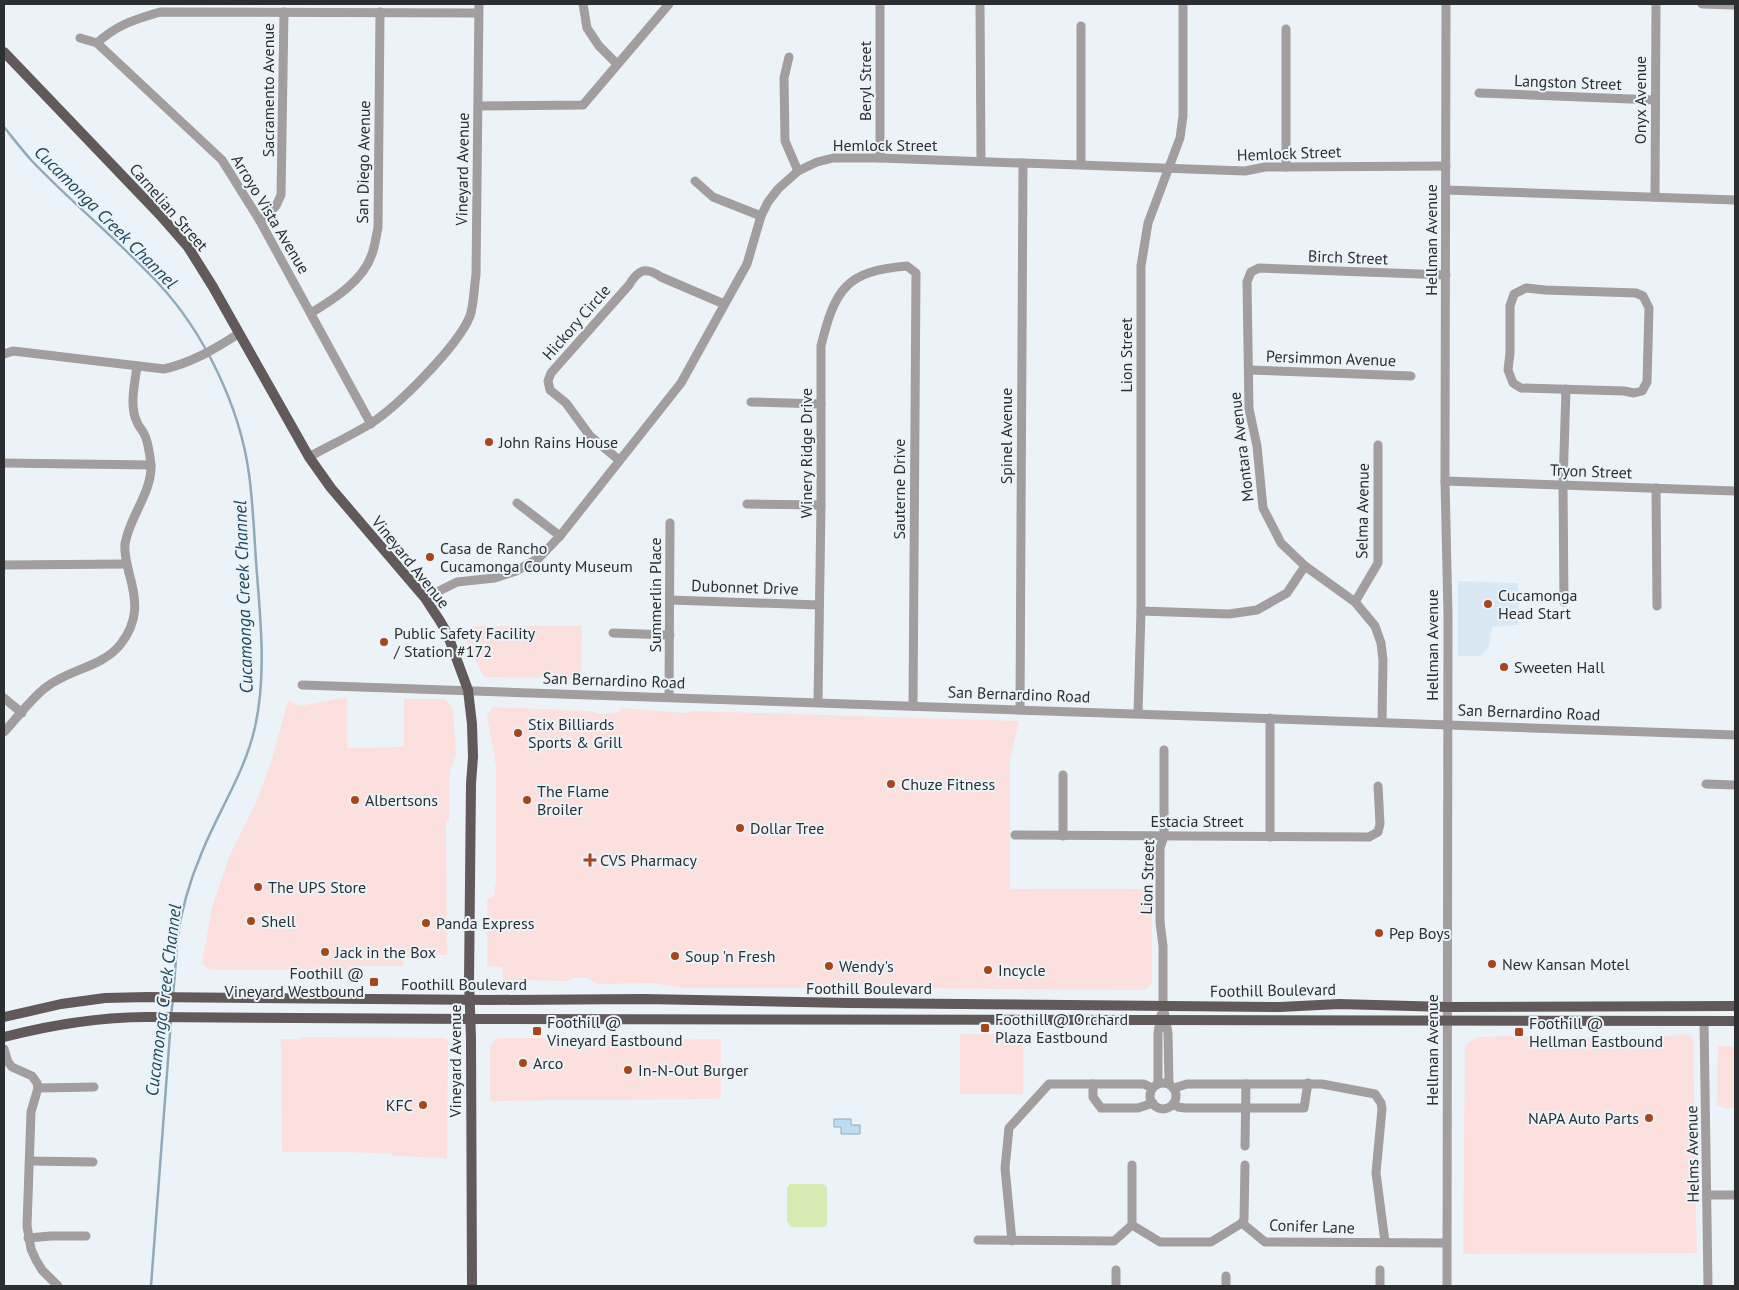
<svg xmlns="http://www.w3.org/2000/svg" width="1739" height="1290" font-family="'PT Sans',sans-serif">
<style>
.commercial{fill:#fbe0dd}
.built{fill:#dae8f4}
.green{fill:#d7eab1}
.water{fill:#bcdef3;stroke:#91aab9}
.lines{fill:none;stroke-linecap:round;stroke-linejoin:round}
.stream{stroke:#91aab9;stroke-width:2.5}
.minor{stroke:#a29d9e;stroke-width:9}
.major{stroke:#61595a;stroke-width:10}
.poi-dot{fill:#aa4419;stroke:#ebf3f9;stroke-width:2}
.labels{text-anchor:middle;dominant-baseline:central;stroke-width:4;stroke-linejoin:round;paint-order:stroke}
.street-label{font-size:16px;fill:#2c2f31;stroke:#ebf3f9}
.poi-label{font-size:16px;fill:#2c2f31;stroke:#ebf3f9;text-anchor:start}
.water-label{font-size:18px;font-style:italic;fill:#20485d;stroke:#ebf3f9}
</style>
<rect width="100%" height="100%" fill="#ebf3f9"/>
<!-- commercial -->
<g class="commercial">
<path d="M473,626H582L581,678L484,677L464,638Z"/>
<path d="M347,697V748L404,747V699H445L453,709L456,755L450,772L449,820L446,823L447,955L422,954V957H414V955H412V957H404L403,966H350L349,970H210L202,963L212,907L230,855L257,800L272,759L288,700L300,706Z"/>
<path d="M493,707L590,711L600,714L617,713L622,708L686,713L694,711L1019,721L1010,760V889H1152V982L1149,987L1142,990L875,988L873,986H852L848,988H681L652,983L598,984L588,978H572L568,981L503,980L502,967L487,966V901L488,898H493L496,881V766L487,716Z"/>
<rect x="960" y="1034" width="63" height="60"/>
<path d="M1685,1034L1693,1037L1697,1253L1463,1254L1465,1045L1478,1037L1509,1036L1520,1038L1540,1037L1548,1040H1570L1572,1037H1583L1646,1039Z"/>
<path d="M302,1037L445,1038L448,1041L447,1158L394,1156L392,1154L348,1152H282L281,1039H298Z"/>
<path d="M497,1038H544L546,1041L721,1039V1096L718,1099L490,1101V1046Z"/>
<path d="M1718,1046H1735V1108H1724L1717,1105Z"/>
</g>
<!-- built -->
<path class="built" d="M1458,581L1518,583L1519,625L1492,627L1489,647L1480,656H1458Z"/>
<!-- green -->
<path class="green" d="M790,1184H823L827,1187V1224L824,1227H791L787,1221V1188Z"/>
<!-- water -->
<path class="water" d="M834,1119H851V1125H860V1134H841V1127H834Z"/>
<g class="lines">
<!-- stream -->
<g class="stream">
<path d="M4,127C13,138 22,150 32,161C72,203 118,240 158,283C204,332 240,407 249,474C253,503 254,532 256,561C260,615 267,674 255,727C245,772 219,810 202,852C190,880 181,911 177,941C176,959 175,977 173,995"/>
<path d="M171,1015L173,1000"/>
<path d="M151,1286L171,1020"/>
</g>
<!-- minor -->
<g class="minor">
<path d="M583,4L587,28L599,46L617,64"/>
<path d="M880,4V158"/>
<path d="M980,4L981,161"/>
<path d="M1446,4L1445,481L1448,615L1447,1286"/>
<path d="M1702,4L1735,5"/>
<path d="M1081,26V164"/>
<path d="M1286,29V167"/>
<path d="M80,38L97,43L222,160L260,221L371,424"/>
<path d="M97,43C118,24 134,20 160,12L478,13"/>
<path d="M789,57L784,78L785,141L798,171"/>
<path d="M1479,93L1655,100"/>
<path d="M478,106L583,105L669,4"/>
<path d="M695,181L713,197L761,216"/>
<path d="M1446,190L1735,200"/>
<path d="M1655,197L1656,4"/>
<path d="M260,221L276,206L281,195L284,12"/>
<path d="M1526,288L1545,290L1636,293L1643,296L1649,308L1647,382L1642,391L1634,393L1624,391L1521,388L1513,383L1508,370L1510,353V306L1514,294Z"/>
<path d="M311,313C334,299 363,281 372,254C375,246 376,236 378,228L380,12"/>
<path d="M4,354L13,351L164,369C191,363 215,349 238,334"/>
<path d="M1249,370L1411,376"/>
<path d="M751,402L821,404"/>
<path d="M309,457C329,446 350,436 370,424C397,407 458,346 470,316C474,304 474,287 476,275L479,4"/>
<path d="M619,460L590,436L566,403L550,390L548,381L551,373L629,285C638,270 645,266 661,277L724,304"/>
<path d="M4,463L151,465"/>
<path d="M1445,481L1735,491"/>
<path d="M1656,488L1657,606"/>
<path d="M517,503L560,536"/>
<path d="M747,504L821,505"/>
<path d="M4,565L127,564"/>
<path d="M425,598L457,582L495,578L516,571L539,558L560,536L681,383L747,264L761,216L768,202L778,189L798,171L817,162L833,158H880L1245,171L1265,167H1286L1446,166"/>
<path d="M670,600L819,605"/>
<path d="M1355,602L1378,563V445"/>
<path d="M1564,602L1563,485L1566,389"/>
<path d="M1141,611L1229,614L1257,610L1287,593L1305,566"/>
<path d="M613,633L670,635"/>
<path d="M302,685L1735,735"/>
<path d="M669,697L670,523"/>
<path d="M4,698L22,713"/>
<path d="M818,702L821,505V346C835,289 846,271 907,266L916,273L913,706"/>
<path d="M1020,709L1023,163"/>
<path d="M1138,713L1141,611V266L1148,223L1180,138L1183,116V4"/>
<path d="M1382,722L1383,660L1381,643L1375,626L1355,602L1305,566L1281,543L1263,508L1257,446L1249,409L1247,282L1251,272L1259,268L1446,275"/>
<path d="M4,732C17,718 30,700 45,688C68,669 101,668 120,645C139,621 137,601 129,573C127,564 124,553 125,544C129,517 152,493 151,465C150,456 148,439 143,432C141,428 138,426 137,422C129,406 135,383 137,366"/>
<path d="M1164,750V836L1160,848V922L1163,946V1005L1168,1033L1169,1084"/>
<path d="M1063,775V836"/>
<path d="M1706,784L1735,785"/>
<path d="M1015,835L1369,837L1378,832L1380,824L1378,786"/>
<path d="M1270,837V718"/>
<path d="M1704,1021L1708,1286"/>
<path d="M4,1049L8,1062L12,1067L32,1076L37,1083L38,1088L31,1112L27,1226L31,1249L36,1260L42,1270L58,1286"/>
<circle cx="1163" cy="1096" r="13"/>
<path d="M1093,1084V1097L1101,1108H1138L1153,1103"/>
<path d="M1158,1084V1033L1161,1015"/>
<path d="M38,1088L94,1087"/>
<path d="M1174,1088L1187,1084H1322L1375,1094L1381,1103L1382,1109L1376,1173L1385,1242"/>
<path d="M1173,1104L1178,1107L1185,1108H1304L1308,1083"/>
<path d="M1245,1146L1246,1084"/>
<path d="M30,1161L93,1162"/>
<path d="M1707,1195H1735"/>
<path d="M1242,1223L1244,1219L1245,1165"/>
<path d="M1132,1225V1165"/>
<path d="M28,1238L51,1236H86"/>
<path d="M978,1240L1114,1241L1132,1225L1160,1242H1211L1242,1223L1265,1242L1446,1243"/>
<path d="M1012,1241L1005,1168L1009,1128L1049,1084H1144L1152,1088"/>
<path d="M1116,1270V1286"/>
<path d="M1226,1276V1286"/>
<path d="M1380,1286V1270"/>
</g>
<!-- major -->
<g class="major">
<path d="M4,52L160,215L188,247L213,287L309,457L331,488L425,598L440,621L447,633L468,690L472,724L473,757L471,784L469,981L471,1038L472,1286"/>
<path d="M4,1017L61,1004L105,998L148,997L490,1000L643,999L849,1003L1280,1007L1339,1004L1447,1007L1735,1006"/>
<path d="M4,1037C51,1025 98,1017 147,1017L471,1019L1735,1021"/>
</g>
</g>
<!-- markers -->
<g class="poi-dot">
<circle cx="489" cy="442" r="5"/>
<circle cx="430" cy="557" r="5"/>
<circle cx="1488" cy="604" r="5"/>
<circle cx="384" cy="642" r="5"/>
<circle cx="1504" cy="667" r="5"/>
<circle cx="518" cy="733" r="5"/>
<circle cx="891" cy="784" r="5"/>
<circle cx="355" cy="800" r="5"/>
<circle cx="527" cy="800" r="5"/>
<circle cx="740" cy="828" r="5"/>
<path d="M587.5 852.5h5v5h5v5h-5v5h-5v-5h-5v-5h5z"/>
<circle cx="258" cy="887" r="5"/>
<circle cx="251" cy="921" r="5"/>
<circle cx="426" cy="923" r="5"/>
<circle cx="1379" cy="933" r="5"/>
<circle cx="325" cy="952" r="5"/>
<circle cx="675" cy="956" r="5"/>
<circle cx="1492" cy="964" r="5"/>
<circle cx="829" cy="966" r="5"/>
<circle cx="988" cy="970" r="5"/>
<rect x="369" y="977" width="10" height="10" rx="2.5"/>
<rect x="980" y="1023" width="10" height="10" rx="2.5"/>
<rect x="532" y="1026" width="10" height="10" rx="2.5"/>
<rect x="1514" y="1027" width="10" height="10" rx="2.5"/>
<circle cx="523" cy="1063" r="5"/>
<circle cx="628" cy="1070" r="5"/>
<circle cx="423" cy="1105" r="5"/>
<circle cx="1649" cy="1118" r="5"/>
</g>
<g class="labels">
<!-- street labels -->
<g class="street-label">
<text transform="translate(865 81) rotate(-90)">Beryl Street</text>
<text transform="translate(1568 82) rotate(2)">Langston Street</text>
<text transform="translate(268 90) rotate(-90)">Sacramento Avenue</text>
<text transform="translate(1640 100) rotate(-90)">Onyx Avenue</text>
<text x="885" y="145">Hemlock Street</text>
<text transform="translate(1289 153) rotate(-2)">Hemlock Street</text>
<text transform="translate(363 162) rotate(-89)">San Diego Avenue</text>
<text transform="translate(462 169) rotate(-89)">Vineyard Avenue</text>
<text transform="translate(169 207) rotate(49)">Carnelian Street</text>
<text transform="translate(271 214) rotate(59)">Arroyo Vista Avenue</text>
<text transform="translate(1431 240) rotate(-90)">Hellman Avenue</text>
<text transform="translate(1348 257) rotate(2)">Birch Street</text>
<text transform="translate(576 322) rotate(-49)">Hickory Circle</text>
<text transform="translate(1126 355) rotate(-90)">Lion Street</text>
<text transform="translate(1331 358) rotate(2)">Persimmon Avenue</text>
<text transform="translate(1006 436) rotate(-90)">Spinel Avenue</text>
<text transform="translate(1241 447) rotate(-97)">Montara Avenue</text>
<text transform="translate(806 453) rotate(-90)">Winery Ridge Drive</text>
<text transform="translate(1591 471) rotate(2)">Tryon Street</text>
<text transform="translate(899 489) rotate(-90)">Sauterne Drive</text>
<text transform="translate(1362 511) rotate(-89)">Selma Avenue</text>
<text transform="translate(411 562) rotate(51)">Vineyard Avenue</text>
<text transform="translate(745 587) rotate(2)">Dubonnet Drive</text>
<text transform="translate(655 595) rotate(-90)">Summerlin Place</text>
<text transform="translate(1432 645) rotate(-90)">Hellman Avenue</text>
<text transform="translate(614 680) rotate(2)">San Bernardino Road</text>
<text transform="translate(1019 694) rotate(2)">San Bernardino Road</text>
<text transform="translate(1529 712) rotate(2)">San Bernardino Road</text>
<text x="1197" y="821">Estacia Street</text>
<text transform="translate(1147 877) rotate(-88)">Lion Street</text>
<text x="464" y="984">Foothill Boulevard</text>
<text x="869" y="988">Foothill Boulevard</text>
<text transform="translate(1273 990) rotate(-1)">Foothill Boulevard</text>
<text transform="translate(1432 1050) rotate(-90)">Hellman Avenue</text>
<text transform="translate(455 1061) rotate(-90)">Vineyard Avenue</text>
<text transform="translate(1692 1154) rotate(-91)">Helms Avenue</text>
<text transform="translate(1312 1226) rotate(2)">Conifer Lane</text>
</g>
<!-- poi labels -->
<g class="poi-label">
<text x="499" y="442">John Rains House</text>
<text x="440" y="548">Casa de Rancho<tspan x="440" dy="18">Cucamonga County Museum</tspan></text>
<text x="1498" y="595">Cucamonga<tspan x="1498" dy="18">Head Start</tspan></text>
<text x="394" y="633">Public Safety Facility<tspan x="394" dy="18">/ Station #172</tspan></text>
<text x="1514" y="667">Sweeten Hall</text>
<text x="528" y="724">Stix Billiards<tspan x="528" dy="18">Sports &amp; Grill</tspan></text>
<text x="901" y="784">Chuze Fitness</text>
<text x="537" y="791">The Flame<tspan x="537" dy="18">Broiler</tspan></text>
<text x="365" y="800">Albertsons</text>
<text x="750" y="828">Dollar Tree</text>
<text x="600" y="860">CVS Pharmacy</text>
<text x="268" y="887">The UPS Store</text>
<text x="261" y="921">Shell</text>
<text x="436" y="923">Panda Express</text>
<text x="1389" y="933">Pep Boys</text>
<text x="335" y="952">Jack in the Box</text>
<text x="685" y="956">Soup 'n Fresh</text>
<text x="1502" y="964">New Kansan Motel</text>
<text x="839" y="966">Wendy's</text>
<text x="998" y="970">Incycle</text>
<text x="364" y="973" text-anchor="end">Foothill @<tspan x="364" dy="18">Vineyard Westbound</tspan></text>
<text x="995" y="1019">Foothill @ Orchard<tspan x="995" dy="18">Plaza Eastbound</tspan></text>
<text x="547" y="1022">Foothill @<tspan x="547" dy="18">Vineyard Eastbound</tspan></text>
<text x="1529" y="1023">Foothill @<tspan x="1529" dy="18">Hellman Eastbound</tspan></text>
<text x="533" y="1063">Arco</text>
<text x="638" y="1070">In-N-Out Burger</text>
<text x="413" y="1105" text-anchor="end">KFC</text>
<text x="1639" y="1118" text-anchor="end">NAPA Auto Parts</text>
</g>
<!-- water labels -->
<g class="water-label">
<text transform="translate(106 217) rotate(45)">Cucamonga Creek Channel</text>
<text transform="translate(243 597) rotate(-92)">Cucamonga Creek Channel</text>
<text transform="translate(163 1000) rotate(-83)">Cucamonga Creek Channel</text>
</g>
</g>
<!-- border -->
<rect width="1739" height="1290" fill="none" stroke="#2c2f31" stroke-width="10"/>
</svg>
